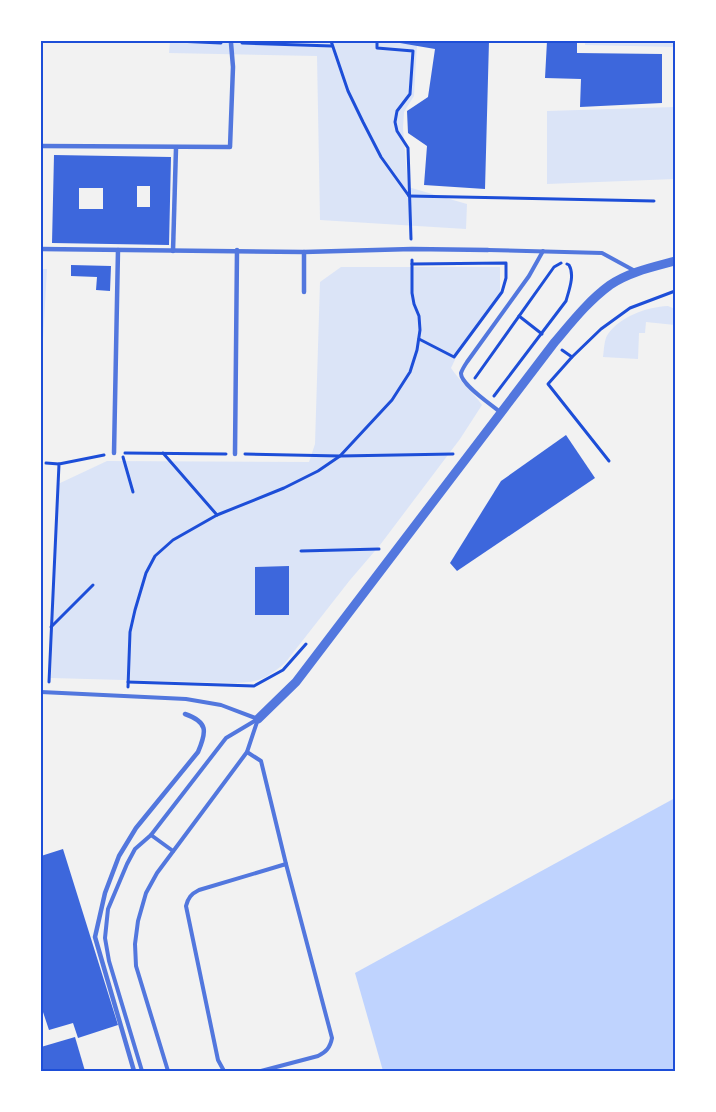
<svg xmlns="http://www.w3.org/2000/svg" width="716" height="1112" font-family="Mulish,sans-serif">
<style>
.green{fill:#dbe4f7}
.water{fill:#bfd3fe}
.building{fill:#3d67dc;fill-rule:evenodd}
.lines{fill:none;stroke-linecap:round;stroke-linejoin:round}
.path{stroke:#1d4ed8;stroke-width:3}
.service{stroke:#5277de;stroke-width:4}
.pedestrian{stroke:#5277de;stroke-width:4.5}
.tertiary{stroke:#5277de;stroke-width:9}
.neatline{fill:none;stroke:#1d4ed8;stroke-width:2}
</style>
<rect width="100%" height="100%" fill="#f2f2f2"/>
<!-- green -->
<g class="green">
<path d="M170,41H379L417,45L414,96L404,112L403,128L408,187L467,204L466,229L320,220L317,56L169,53Z"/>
<path d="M585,41H675V47L585,45Z"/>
<path d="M675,107V179L547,184V111Z"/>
<path d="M341,267H500V296L464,341L451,368C460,382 473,392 482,405L460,439L380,545L350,580L285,663C264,680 260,682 233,683L51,678L58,484L107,461L309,462L315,444L320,282Z"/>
<path d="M41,269H47L43,340H41Z"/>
<path d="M668,306L675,309V325L646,322L645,333H639L638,359L603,357C604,351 604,339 608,334C621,316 647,307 668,306Z"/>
</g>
<!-- water -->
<path class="water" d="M675,798V1071H383L355,973Z"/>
<!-- building -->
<g class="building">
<path d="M388,41H489L485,189L424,185L427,146L408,133L407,111L428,97L435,49Z"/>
<path d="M547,41H577V53L662,54V103L580,107L581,79L545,78Z"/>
<path d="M54,155L171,157L169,245L52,243ZM137,186H150V207H137ZM79,188H103V209H79Z"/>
<path d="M71,265L111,266L110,291L96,290L97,277L71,276Z"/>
<path d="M566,435L595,478L457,571L450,563L501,481Z"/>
<path d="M289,566V615H255V567Z"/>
<path d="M63,849L118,1025L78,1038L73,1023L49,1030L41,1006V856Z"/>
<path d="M75,1037L85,1071H41V1047Z"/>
</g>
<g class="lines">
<!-- path -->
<g class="path">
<path d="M176,41L221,43"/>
<path d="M331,41L348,91L363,122L381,157L409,196"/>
<path d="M377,41V48L413,51L410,94L397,111L395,122L397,131L408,148L411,239"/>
<path d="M242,43L332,46"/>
<path d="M409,196L654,201"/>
<path d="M412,264L506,263V278L502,292L454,357L419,339"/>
<path d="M519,316L542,334"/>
<path d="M562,350L572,357"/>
<path d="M475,378L554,267L561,263"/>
<path d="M494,396L566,301C569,290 575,275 569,265L567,264"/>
<path d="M125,453L226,454"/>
<path d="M163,453L217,515"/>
<path d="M245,454L340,456L453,454"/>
<path d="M123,457L133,492"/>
<path d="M609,461L548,384L572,357L601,329L630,308L675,291"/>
<path d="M46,463L59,464"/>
<path d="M301,551L379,549"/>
<path d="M51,627L93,585"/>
<path d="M49,682L59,464L104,455"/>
<path d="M128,682L254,686L283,670L306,644"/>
<path d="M128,687L130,632L135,610L146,573L155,556L173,540L217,515L284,488L318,471L340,456L392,400L410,372L417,350L420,330L419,316L414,304L412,293V260"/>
</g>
<!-- service -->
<g class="service">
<path d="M488,250L602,253L635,271"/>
<path d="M500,412C492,405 460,384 461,373C462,370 465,365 467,362L529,276L543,251"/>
<path d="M41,692L186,699L221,705L258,719"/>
<path d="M247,752L261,761L286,864"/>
<path d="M151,835L173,851"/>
<path d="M142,1071L109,961L105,938L108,909L127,864L135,849L151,835L226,738L258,719"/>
<path d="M168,1071L136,966L135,944L138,921L146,893L157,873L247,752L258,719"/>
<path d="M224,1071L218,1060L186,906C188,898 191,894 199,890L286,864L332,1038C330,1048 326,1052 318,1056L261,1071"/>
</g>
<!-- pedestrian -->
<g class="pedestrian">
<path d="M41,146L230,147L233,67L231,43"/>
<path d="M41,249L304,252L412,249L488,250"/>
<path d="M173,251L176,148"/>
<path d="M304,252V292"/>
<path d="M114,453L118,250"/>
<path d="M235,454L237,250"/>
<path d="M134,1071L95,937L105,893L119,856L136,828L198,752C207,731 208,722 185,714"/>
</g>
<!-- tertiary -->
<path class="tertiary" d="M258,719L296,682L554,343C571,323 588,301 610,285C629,272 653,267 675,261"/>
</g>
<!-- border -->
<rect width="716" height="1112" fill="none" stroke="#ffffff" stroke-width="85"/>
<rect x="42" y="42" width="632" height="1028" class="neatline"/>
</svg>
